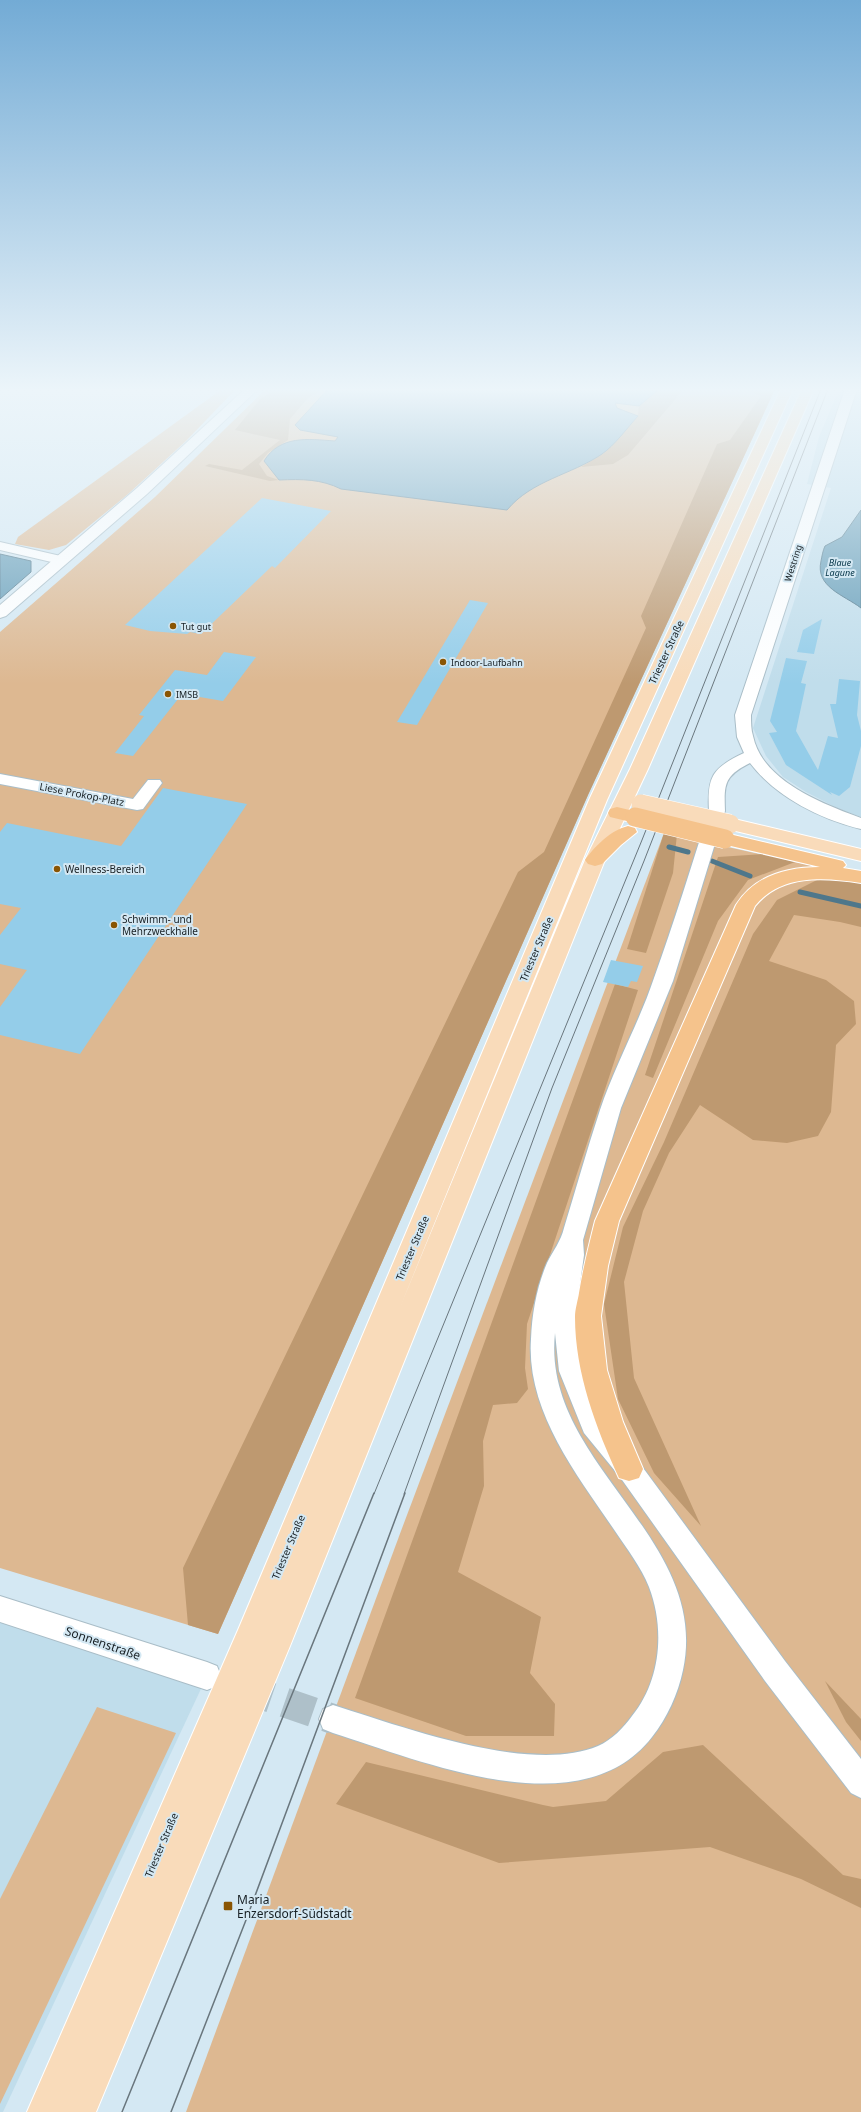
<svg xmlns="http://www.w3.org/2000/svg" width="861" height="2112" font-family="'Noto Sans',sans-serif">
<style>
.built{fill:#c0ddeb}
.green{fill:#ddb891}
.forest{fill:#be9970}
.water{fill:#659db8;stroke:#4e778b}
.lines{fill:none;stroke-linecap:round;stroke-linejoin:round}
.stream{stroke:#4e778b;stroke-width:5}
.building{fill:#94cde9}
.street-tunnel{stroke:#aec0c9;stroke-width:30;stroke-dasharray:30 14;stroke-linecap:butt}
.street-casing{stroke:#a9bdc7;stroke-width:2}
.secondary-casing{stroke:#a9bdc7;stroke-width:2}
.primary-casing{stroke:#fff;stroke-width:2}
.highway-casing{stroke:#fff;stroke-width:2}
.street{fill:#fff;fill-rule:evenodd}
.secondary{fill:#fff;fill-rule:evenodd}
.primary{fill:#f9dbba;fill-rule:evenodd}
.highway{fill:#f5c38c;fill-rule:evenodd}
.tram-far1{stroke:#69767d;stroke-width:1}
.tram{stroke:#69767d;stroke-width:1.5}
.primary-bridge-casing{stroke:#fff;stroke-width:20;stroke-linecap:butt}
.highway-bridge-casing{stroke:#fff;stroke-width:20;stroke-linecap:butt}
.primary-bridge{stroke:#f9dbba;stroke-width:19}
.highway-bridge{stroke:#f5c38c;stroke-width:19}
.poi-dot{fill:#8a5503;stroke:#d4e8f3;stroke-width:1.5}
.labels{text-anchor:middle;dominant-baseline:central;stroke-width:4;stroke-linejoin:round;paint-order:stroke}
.far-water-label{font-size:9px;font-style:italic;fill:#003144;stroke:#d4e8f3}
.far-street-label{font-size:9px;fill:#171f23;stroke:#d4e8f3}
.far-poi-label{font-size:9px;fill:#171f23;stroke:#d4e8f3;text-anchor:start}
.street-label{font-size:10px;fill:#171f23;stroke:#d4e8f3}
.poi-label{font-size:10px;fill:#171f23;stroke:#d4e8f3;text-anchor:start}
.near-street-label{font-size:12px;fill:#171f23;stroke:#d4e8f3}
.near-poi-label{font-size:12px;fill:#171f23;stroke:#d4e8f3;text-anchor:start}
</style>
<rect width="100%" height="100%" fill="#d4e8f3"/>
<!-- built -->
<g class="built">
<path d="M839,389H861V817L837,808L806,792L783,777L766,756L753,728L831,488L807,484L819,437Z"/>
<path d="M0,1609L207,1676L3,2112H0Z"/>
</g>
<!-- green -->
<g class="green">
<path d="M222,389H236L186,441L127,495L66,545L49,550L15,544L18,537Z"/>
<path d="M266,389H775L588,795L218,1634L0,1568V632L155,497Z"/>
<path d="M664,833L809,865L861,880V2112H186L401,1531Z"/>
<path d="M97,1707L176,1733L0,2104V1899Z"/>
</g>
<!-- forest -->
<g class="forest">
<path d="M276,389H323L307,399L290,419L288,440L268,453L259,464L267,476L279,480L270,481L205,466L209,464L242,470L280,440L235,430L260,399Z"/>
<path d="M659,389H684L628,455L613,464L581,467L604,453L638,416L639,406Z"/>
<path d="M743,389H775L588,795L218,1634L188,1625L183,1568L518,872L544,852L646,628L641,616L717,444L730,440L761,396Z"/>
<path d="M664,833L677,834L673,873L646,953L627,949Z"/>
<path d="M764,854L795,862L748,880L718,921L653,1078L645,1075L718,857Z"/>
<path d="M817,880L861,881V927L840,922L794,915L769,961L826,980L854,1001L856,1024L836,1045L831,1112L818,1136L787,1143L753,1140L700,1105L669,1153L643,1211L624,1282L634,1378L701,1526L654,1473L618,1399L604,1304L623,1227L664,1142L753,934L777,900Z"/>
<path d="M615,984L638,990L527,1324L525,1368L528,1389L517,1403L493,1405L483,1441L484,1486L458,1572L541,1617L530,1673L555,1704L554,1736H466L355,1698Z"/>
<path d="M825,1681L861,1719V1741L846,1722Z"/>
<path d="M703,1745L843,1875L861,1879V1908L801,1879L710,1847L499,1863L336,1804L366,1762L543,1805L553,1807L606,1801L663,1752Z"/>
</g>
<!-- water -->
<g class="water">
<path d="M328,389H659L639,406L615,403L617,408L638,416C627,428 615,445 602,454C571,475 532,480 507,510L341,489C321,479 302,479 279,480L264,461C280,435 308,439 335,441L338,437L300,430L295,425Z"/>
<path d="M861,510V608C844,595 815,587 821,561C822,556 823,550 825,546L842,537Z"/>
<path d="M0,554L31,561V572L0,599Z"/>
</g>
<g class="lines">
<!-- stream -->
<g class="stream">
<path d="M669,847L688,852"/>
<path d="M712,861L750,876"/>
<path d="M800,892L861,906"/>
</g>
</g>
<!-- building -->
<g class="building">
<path d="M262,498L331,511L275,568L272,566L201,634L190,632L187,634L150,631L125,625Z"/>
<path d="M470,600L488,603L417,725L397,722Z"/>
<path d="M822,619L814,654L797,652L803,630Z"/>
<path d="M224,652L256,657L223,701L182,694L133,756L115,753L144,716L139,715L175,670L207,675Z"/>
<path d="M786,658L807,661L801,683L806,684L796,731L818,770L828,736L838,738L830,704H836L839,679L860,681L857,715L861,731V746L850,787L839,796L830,792L832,795L786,765L769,733L777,732L770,721Z"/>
<path d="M163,788L247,804L80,1054L0,1035V1007L27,970L0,964V935L21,908L0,904V832L7,823L121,846Z"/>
<path d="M611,960L643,966L637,982L631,981L628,987L603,982Z"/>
</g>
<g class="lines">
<!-- street-tunnel -->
<path class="street-tunnel" d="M243,1688L333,1719"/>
<defs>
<g id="street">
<path d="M845,389H857L751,715C751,722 751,730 753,736C762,781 823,804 861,818V829C820,819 776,797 750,763C724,776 724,784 725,811L673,981L621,1108L583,1240L584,1255L579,1291L578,1326L583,1371L603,1418L638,1461L785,1661L861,1759V1798L851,1793L765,1681L620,1477L584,1433L559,1371L555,1333C541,1463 711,1537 683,1670C678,1694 667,1718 652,1737C581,1829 422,1761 333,1733L323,1729L319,1719L323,1709L333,1705C401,1726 530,1775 598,1746C612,1740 624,1727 632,1716C661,1680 665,1629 649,1587C641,1567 627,1549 615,1531C577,1475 526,1411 531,1339C532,1313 537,1286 547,1263C553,1251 561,1241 564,1228C576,1189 587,1149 600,1110C615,1065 639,1023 654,978C674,923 691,867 709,811C707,777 712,768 744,753L737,737L735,715Z"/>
<path d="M0,542L65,557L67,560L60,564L0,550Z"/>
<path d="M0,774L133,799L148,780H160L162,783L143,809L137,810L0,784Z"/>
<path d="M0,1596L207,1662L217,1666L221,1676L217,1686L207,1690L0,1622Z"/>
</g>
<path id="secondary" d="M245,389H258L147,494L6,616L0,618V605L137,488Z"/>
<g id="primary">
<path d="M781,389H793L607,800L401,1305L585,860L630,769L802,389H814L648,769L605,860L290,1646L96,2112H27L238,1630L589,800Z"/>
<path d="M730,818L861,849V861L723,828L721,824L723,820Z"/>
</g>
<g id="highway">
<path d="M617,807L642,813L644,817L642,821L635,823L610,817L608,813L610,809Z"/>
<path d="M628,826L635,828L637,832L621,845L602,864L595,866L588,864L585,860C595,846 611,830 628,826Z"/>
<path d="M725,833L843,861L846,865L843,868L861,871V883C824,877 781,874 755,906L619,1221L608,1266L601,1316L607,1370L623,1422L643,1469L639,1478L629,1481L619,1478C596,1428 575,1373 575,1317C575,1309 578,1300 579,1293C583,1268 589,1245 595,1221L736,905C754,876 786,867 820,867L718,843L716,839L718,835Z"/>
</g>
</defs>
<!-- street casing -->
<use href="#street" class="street-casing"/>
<!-- secondary casing -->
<use href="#secondary" class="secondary-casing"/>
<!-- primary casing -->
<use href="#primary" class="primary-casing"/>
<!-- highway casing -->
<use href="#highway" class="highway-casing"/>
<!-- street -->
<use href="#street" class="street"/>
<!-- secondary -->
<use href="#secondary" class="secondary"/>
<!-- primary -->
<use href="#primary" class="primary"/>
<!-- highway -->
<use href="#highway" class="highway"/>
<!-- tram-far1 -->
<g class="tram-far1">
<path d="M374,1494L642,840L821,389"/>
<path d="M404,1494L552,1088L644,861L828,389"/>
</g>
<!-- tram -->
<g class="tram">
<path d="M122,2112L374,1493"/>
<path d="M171,2112L246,1920L405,1493"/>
</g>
<defs>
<path id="primary-bridge" d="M641,804L730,824"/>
<path id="highway-bridge" d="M635,817L725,839"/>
</defs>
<!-- primary-bridge casing -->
<use href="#primary-bridge" class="primary-bridge-casing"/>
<!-- highway-bridge casing -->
<use href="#highway-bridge" class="highway-bridge-casing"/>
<!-- primary-bridge -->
<use href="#primary-bridge" class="primary-bridge"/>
<!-- highway-bridge -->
<use href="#highway-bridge" class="highway-bridge"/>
</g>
<!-- sky -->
<linearGradient id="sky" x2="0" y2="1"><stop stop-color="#73abd5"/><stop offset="0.57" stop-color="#ecf5fa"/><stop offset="1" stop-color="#ecf5fa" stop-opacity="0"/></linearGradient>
<rect width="861" height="684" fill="url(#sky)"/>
<!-- markers -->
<g class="poi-dot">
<circle cx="173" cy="626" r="4"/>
<circle cx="443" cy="662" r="4"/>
<circle cx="168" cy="694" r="4"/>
<circle cx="57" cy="869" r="4"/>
<circle cx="114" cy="925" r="4"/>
<rect x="223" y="1901" width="10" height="10" rx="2"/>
</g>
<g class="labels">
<!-- far-water labels -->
<g class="far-water-label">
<text x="840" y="562">Blaue<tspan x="840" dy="10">Lagune</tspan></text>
</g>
<!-- far-street labels -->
<g class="far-street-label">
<text transform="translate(793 563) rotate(-72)">Westring</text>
</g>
<!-- far-poi labels -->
<g class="far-poi-label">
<text x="181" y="626">Tut gut</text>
<text x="451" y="662">Indoor-Laufbahn</text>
<text x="176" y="694">IMSB</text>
</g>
<!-- street labels -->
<g class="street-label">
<text transform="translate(666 652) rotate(-65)">Triester Straße</text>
<text transform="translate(82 794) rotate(11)">Liese Prokop-Platz</text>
<text transform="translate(536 949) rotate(-67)">Triester Straße</text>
<text transform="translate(412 1248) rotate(-67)">Triester Straße</text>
<text transform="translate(288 1547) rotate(-67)">Triester Straße</text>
<text transform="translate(161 1845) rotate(-67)">Triester Straße</text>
</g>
<!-- poi labels -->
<g class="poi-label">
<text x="65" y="869">Wellness-Bereich</text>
<text x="122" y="919">Schwimm- und<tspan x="122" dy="12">Mehrzweckhalle</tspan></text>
</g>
<!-- near-street labels -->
<g class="near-street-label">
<text transform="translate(103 1643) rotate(19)">Sonnenstraße</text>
</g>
<!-- near-poi labels -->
<g class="near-poi-label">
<text x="237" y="1899">Maria<tspan x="237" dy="14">Enzersdorf-Südstadt</tspan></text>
</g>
</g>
</svg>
